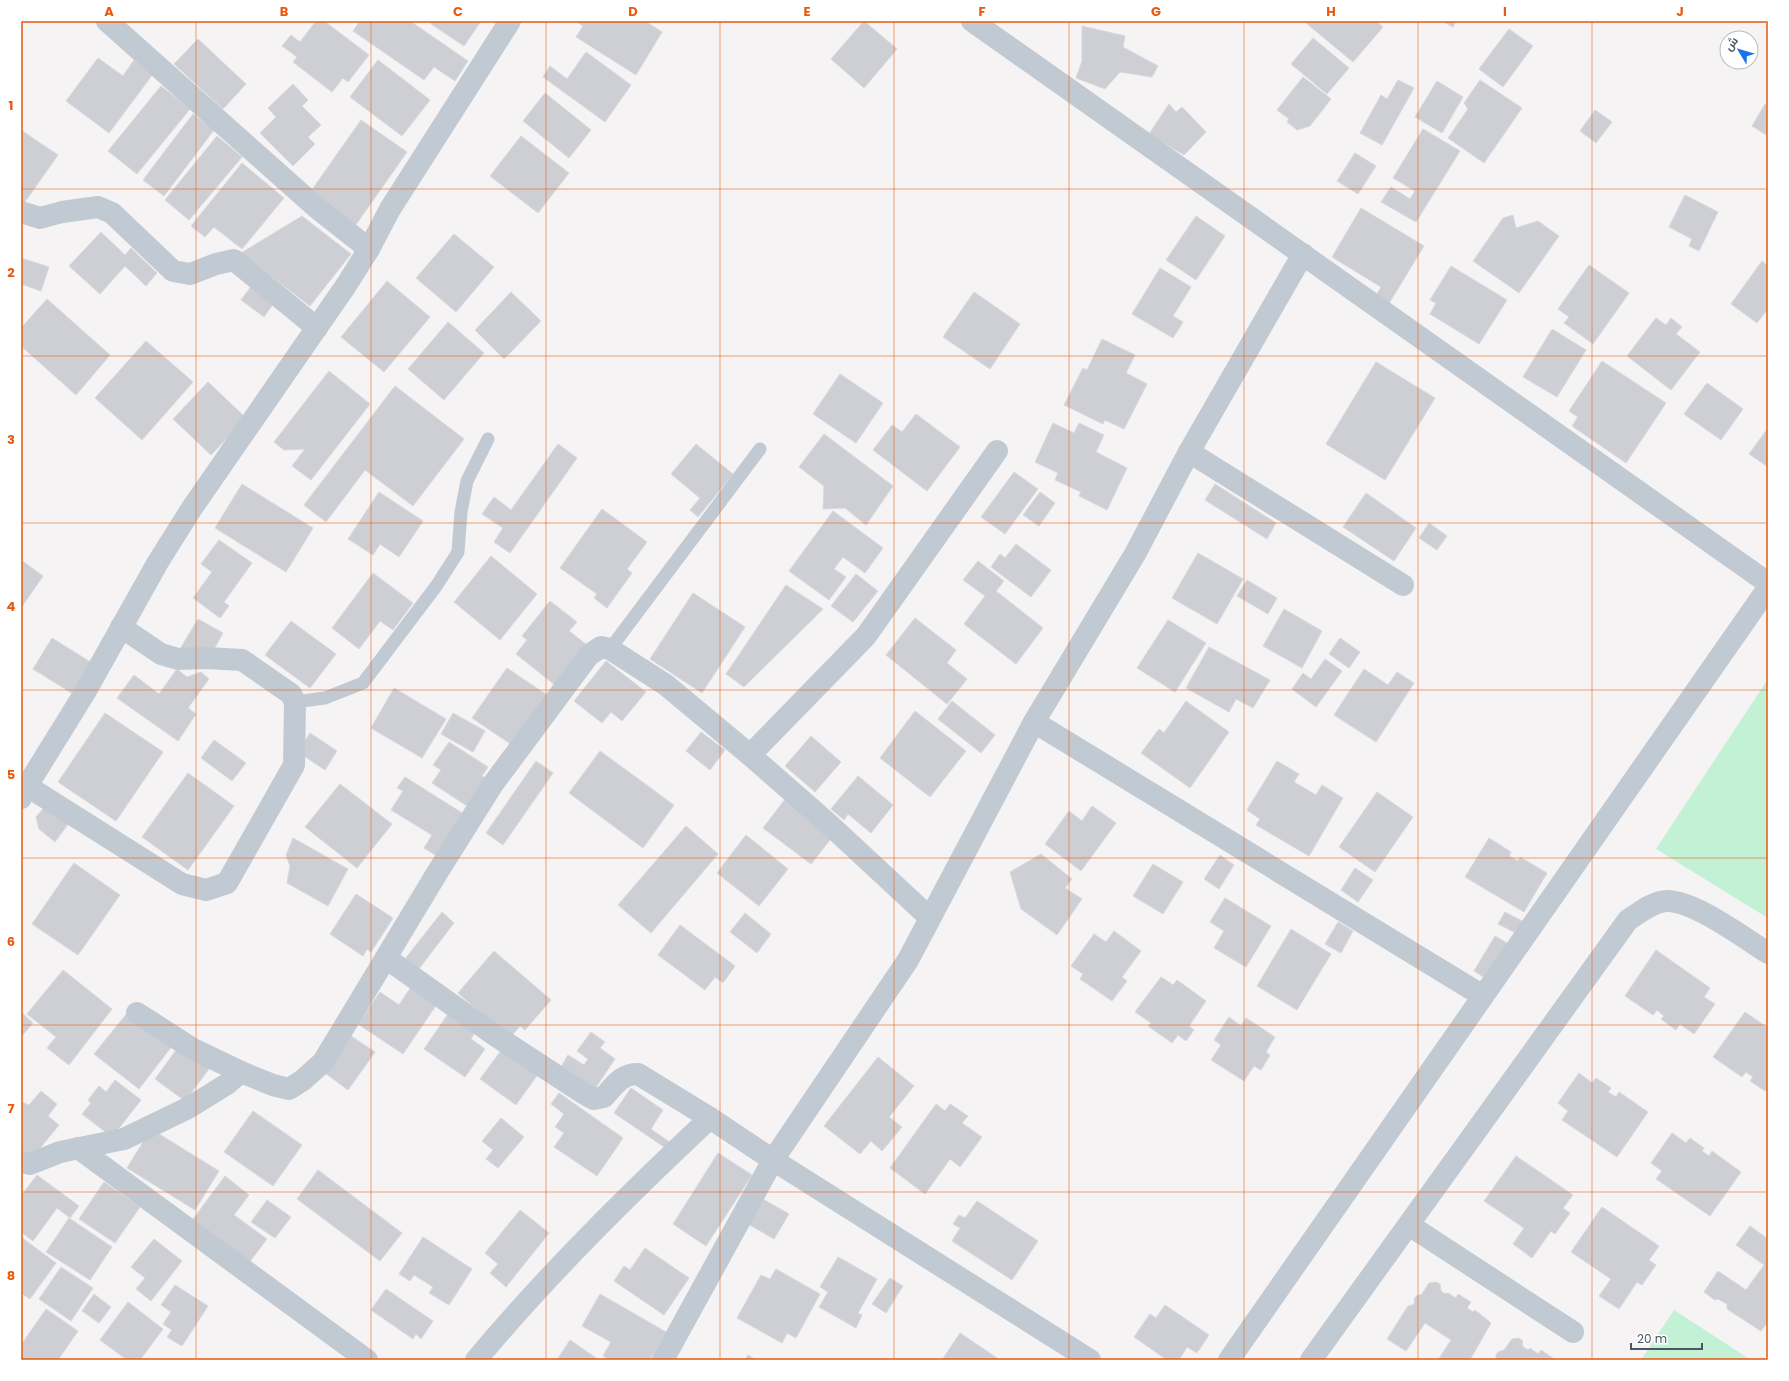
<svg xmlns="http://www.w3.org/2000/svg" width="1789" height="1381" font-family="Poppins,Cairo,sans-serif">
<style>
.green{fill:#c3f1d5}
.building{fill:#cdcfd5;stroke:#d7d9de}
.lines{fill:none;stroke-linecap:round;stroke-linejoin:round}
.lane{stroke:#c1cad2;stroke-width:13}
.street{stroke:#c1cad2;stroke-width:22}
.grid{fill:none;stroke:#e8590c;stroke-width:1;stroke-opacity:0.55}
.neatline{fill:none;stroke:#e8590c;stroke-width:1.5}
.grid-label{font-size:13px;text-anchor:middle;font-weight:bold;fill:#e8590c}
</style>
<rect width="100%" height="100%" fill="#f5f3f3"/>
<!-- green -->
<g class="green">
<path d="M1768,679V918L1656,849Z"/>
<path d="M1674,1310L1751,1360H1641Z"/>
</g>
<!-- building -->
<g class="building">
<path d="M316,21H324L369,55L348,82L343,78L332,92L293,62L297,57L282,46L291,35L300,42Z"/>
<path d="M360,21H410L468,61L455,81L434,67L424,80L353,31Z"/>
<path d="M432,21H481L464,46L431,24Z"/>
<path d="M575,21H645L662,32L636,75L576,37L583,26Z"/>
<path d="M864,21L897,49L864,88L831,59Z"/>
<path d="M1307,21H1376L1383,27L1353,62L1306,23Z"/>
<path d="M1442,21H1456L1453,27Z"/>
<path d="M1082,26L1125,36L1123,47L1158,66L1152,77L1120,72L1105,89L1076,78L1082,61Z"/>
<path d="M1509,29L1533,46L1503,87L1479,69Z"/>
<path d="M1313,38L1349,68L1327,94L1291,64Z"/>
<path d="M198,39L246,84L223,109L174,64Z"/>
<path d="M586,52L631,85L605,122L543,77L550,66L567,79Z"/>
<path d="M98,58L123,76L134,60L153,74L109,133L66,101Z"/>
<path d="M378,60L430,100L402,136L350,97Z"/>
<path d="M1303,77L1331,99L1310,126L1297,130L1287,122L1289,119L1277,110Z"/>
<path d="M1398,80L1414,88L1382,145L1360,133L1381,95L1387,99Z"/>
<path d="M1480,80L1522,108L1484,163L1448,138L1468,109L1464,103Z"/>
<path d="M1437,81L1463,97L1442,133L1415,117Z"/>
<path d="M293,84L308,100L302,106L321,125L308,137L315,144L293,166L260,133L276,117L268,108Z"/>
<path d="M161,86L190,109L137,174L108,151Z"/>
<path d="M545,93L591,130L569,158L523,121Z"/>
<path d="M1169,104L1176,112L1182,107L1206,132L1184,155L1149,134Z"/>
<path d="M1765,104L1768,106V136L1752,126Z"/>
<path d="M1595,110L1612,122L1596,143L1580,131Z"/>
<path d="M193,114L214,130L164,196L143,180Z"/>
<path d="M361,120L407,152L355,226L309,194Z"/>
<path d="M1423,129L1460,151L1416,222L1381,202L1391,187L1410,199L1415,191L1393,178Z"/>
<path d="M21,130L58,155L22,206L21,205Z"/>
<path d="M217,136L242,157L189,220L165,200Z"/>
<path d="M521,136L569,173L538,213L490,176Z"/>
<path d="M1355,153L1376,166L1358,194L1337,181Z"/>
<path d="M242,163L284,198L242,249L214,227L205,237L191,226Z"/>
<path d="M1685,195L1718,212L1699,251L1689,246L1692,239L1669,227Z"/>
<path d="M1361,208L1424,246L1388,305L1375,297L1381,287L1332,257Z"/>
<path d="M1513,215L1516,228L1538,221L1559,236L1519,293L1473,261L1503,218Z"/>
<path d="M302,216L351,254L310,306L241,253Z"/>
<path d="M1196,216L1225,236L1196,280L1166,260Z"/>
<path d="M101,232L125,255L131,248L157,273L146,286L125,266L100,294L69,266Z"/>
<path d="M454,234L494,267L456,312L416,278Z"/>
<path d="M21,258L49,267L41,291L21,284Z"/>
<path d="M1762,261L1768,266V309L1757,323L1731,304Z"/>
<path d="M1589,265L1629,293L1593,344L1564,323L1569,317L1558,309Z"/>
<path d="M1451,266L1507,300L1479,344L1430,314L1436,303L1430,300Z"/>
<path d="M1160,268L1191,287L1173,316L1183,322L1173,338L1132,314Z"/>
<path d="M387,281L430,317L384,372L341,337Z"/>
<path d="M253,284L276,300L264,317L241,300Z"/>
<path d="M511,292L541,321L504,359L475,330Z"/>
<path d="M974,292L1020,324L990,369L943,337Z"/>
<path d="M47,299L110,355L76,395L21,346V328Z"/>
<path d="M1656,318L1666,325L1671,318L1682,327L1676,334L1700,352L1671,390L1627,356Z"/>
<path d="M448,322L484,353L444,400L408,369Z"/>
<path d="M1552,329L1586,350L1557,397L1523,377Z"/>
<path d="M1102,339L1135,355L1126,373L1147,384L1124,429L1105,420L1103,424L1064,405L1083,368L1087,370Z"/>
<path d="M146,341L193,382L142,440L95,398Z"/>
<path d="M1602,361L1666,403L1626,463L1572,426L1578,417L1569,411Z"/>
<path d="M1376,362L1435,398L1385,480L1326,444Z"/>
<path d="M329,371L370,404L311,480L292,466L305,449L284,450L274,442Z"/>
<path d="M840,374L883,403L856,443L813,414Z"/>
<path d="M208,382L246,418L211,455L173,419Z"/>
<path d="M1707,383L1743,409L1721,440L1684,414Z"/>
<path d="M395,386L464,439L413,506L365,470L326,522L304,505Z"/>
<path d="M916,414L960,447L927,491L873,450L892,425L902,432Z"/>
<path d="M1053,423L1074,433L1079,423L1104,435L1096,452L1127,468L1107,510L1079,496L1081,492L1055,480L1058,473L1035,462Z"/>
<path d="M1768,428V467L1749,454Z"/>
<path d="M824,434L893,486L866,525L845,508L823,509L824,486L799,467Z"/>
<path d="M558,444L577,458L510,553L494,542L503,528L482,514L494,497L511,510Z"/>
<path d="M696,444L733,474L698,517L690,510L700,498L671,474Z"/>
<path d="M1014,472L1038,489L1005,534L981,517Z"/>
<path d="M242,484L313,528L286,572L215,528Z"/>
<path d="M1215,484L1276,523L1267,539L1205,500Z"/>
<path d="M379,492L423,521L399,557L380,544L373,555L348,539Z"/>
<path d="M1040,492L1055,503L1039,526L1023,515Z"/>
<path d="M1366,493L1416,528L1394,561L1343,527Z"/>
<path d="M602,509L647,542L627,569L632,573L607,608L594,598L597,594L560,568Z"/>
<path d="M833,511L883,548L865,573L843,557L834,569L846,577L829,600L789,571Z"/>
<path d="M1429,523L1447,536L1437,550L1419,538Z"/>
<path d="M219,540L252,563L224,602L229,606L220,618L193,598L212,572L201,564Z"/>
<path d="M1016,544L1051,570L1031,597L991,567L1000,554L1005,558Z"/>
<path d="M1198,553L1243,579L1217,624L1172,598Z"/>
<path d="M491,556L537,594L500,640L454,602Z"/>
<path d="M21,560L43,576L21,608Z"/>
<path d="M978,561L1004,581L996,591L1043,628L1016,664L964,624L985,596L963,580Z"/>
<path d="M373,573L413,603L393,630L380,621L359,649L332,628Z"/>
<path d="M856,574L878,591L853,622L831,606Z"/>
<path d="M1247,580L1277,598L1268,614L1237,596Z"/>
<path d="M786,585L823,609L744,687L726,674Z"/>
<path d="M693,593L745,627L702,693L650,659Z"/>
<path d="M550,601L577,622L569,631L587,645L555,685L516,654L527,640L522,636Z"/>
<path d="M1284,609L1322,631L1302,668L1263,646Z"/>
<path d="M915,618L956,650L947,663L967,679L947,704L886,655Z"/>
<path d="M198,619L223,633L214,649L177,654Z"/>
<path d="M1168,620L1206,643L1175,692L1137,668Z"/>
<path d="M291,621L336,654L310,688L265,655Z"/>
<path d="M52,638L92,663L73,694L33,669Z"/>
<path d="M1340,638L1360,652L1349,668L1329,654Z"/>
<path d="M1209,647L1270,680L1253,708L1236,699L1229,712L1186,688Z"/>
<path d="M1325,659L1342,671L1316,707L1292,689L1303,673L1311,679Z"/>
<path d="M606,661L646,692L622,721L611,712L602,723L574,701Z"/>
<path d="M507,668L547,695L512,745L472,718Z"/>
<path d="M177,669L187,677L201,672L209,679L188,708L196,714L178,741L117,698L134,675L159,694Z"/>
<path d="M1364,669L1388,685L1397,672L1414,683L1376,742L1334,715Z"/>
<path d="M394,688L446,719L422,758L371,728Z"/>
<path d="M952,701L995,735L981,753L938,719Z"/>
<path d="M1186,701L1229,732L1190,788L1141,753L1159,729L1164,733Z"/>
<path d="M915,711L966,751L930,797L880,758Z"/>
<path d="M105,713L163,752L116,821L58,782Z"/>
<path d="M453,713L485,731L473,752L441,734Z"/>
<path d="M701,732L725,750L710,770L686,751Z"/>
<path d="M310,733L337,751L325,770L298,752Z"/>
<path d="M811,736L841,762L815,792L785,766Z"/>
<path d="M214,740L246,763L232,781L201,758Z"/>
<path d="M449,742L488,767L482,776L488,780L470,808L432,783L441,770L433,765Z"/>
<path d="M600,751L674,805L643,848L569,793Z"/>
<path d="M536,761L553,773L503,845L486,833Z"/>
<path d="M1277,761L1299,774L1294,782L1316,795L1322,785L1343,798L1309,856L1256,825L1260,819L1247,810Z"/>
<path d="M188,773L234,806L188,870L142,837Z"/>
<path d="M858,776L893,805L871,833L848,814L844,820L831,809Z"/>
<path d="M405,777L467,816L440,858L424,848L432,835L391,810L403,791L397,788Z"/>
<path d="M340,784L392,824L357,868L305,827Z"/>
<path d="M1377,792L1413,817L1375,872L1339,847Z"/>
<path d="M786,798L834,835L811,864L763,828Z"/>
<path d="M48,803L71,820L55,842L39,829L36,817Z"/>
<path d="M1092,806L1116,823L1081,871L1045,844L1069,811L1082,821Z"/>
<path d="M686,826L718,854L651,933L618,905Z"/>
<path d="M746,835L788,869L759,906L717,873Z"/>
<path d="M293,838L348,869L328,906L287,883L290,866L286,855Z"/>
<path d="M1489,838L1511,852L1509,856L1518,861L1520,857L1547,873L1524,912L1465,877Z"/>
<path d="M1041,854L1072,879L1065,888L1082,899L1057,935L1021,909L1010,872Z"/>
<path d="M1220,855L1234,865L1219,889L1204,879Z"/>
<path d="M74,863L120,895L78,955L32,924Z"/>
<path d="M1153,864L1183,882L1163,914L1133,896Z"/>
<path d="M1355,868L1373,880L1358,902L1341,890Z"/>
<path d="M356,894L393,918L371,952L367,949L363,956L330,934Z"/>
<path d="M1225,898L1271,926L1246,967L1214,948L1224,931L1210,922Z"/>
<path d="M442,912L454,923L418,970L405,959Z"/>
<path d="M1505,912L1524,922L1518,934L1498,924Z"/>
<path d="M745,913L771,934L757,953L730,932Z"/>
<path d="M1338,922L1353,931L1341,953L1325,944Z"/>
<path d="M680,925L735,966L723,983L715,977L705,990L658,955Z"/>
<path d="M1291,929L1331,954L1297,1010L1257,986Z"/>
<path d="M1114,931L1141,951L1122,977L1127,981L1112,1001L1080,979L1083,974L1071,966L1094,934L1106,942Z"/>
<path d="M1495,936L1512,946L1490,981L1474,971Z"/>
<path d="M1656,950L1710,988L1704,997L1715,1004L1694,1034L1680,1024L1676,1030L1661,1019L1664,1016L1657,1010L1653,1015L1625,996Z"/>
<path d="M494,951L551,1000L525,1030L520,1026L510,1038L458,993Z"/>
<path d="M63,970L112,1009L69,1065L47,1048L56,1037L27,1014Z"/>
<path d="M1161,977L1173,985L1177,980L1206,1001L1189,1026L1194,1030L1186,1041L1178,1035L1172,1043L1148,1026L1151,1023L1135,1012Z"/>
<path d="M411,987L437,1004L403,1054L358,1024L380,992L399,1005Z"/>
<path d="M450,1011L477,1029L471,1039L485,1049L465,1077L424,1049Z"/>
<path d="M21,1012L33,1023L21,1037Z"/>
<path d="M128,1012L172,1046L139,1089L94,1054Z"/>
<path d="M1745,1012L1768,1028V1087L1765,1091L1750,1081L1753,1077L1746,1072L1742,1077L1713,1057Z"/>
<path d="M1229,1017L1241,1026L1246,1018L1275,1037L1266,1052L1270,1055L1261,1070L1254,1066L1244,1081L1211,1060L1221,1045L1214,1040Z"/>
<path d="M591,1032L605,1042L600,1048L615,1059L594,1090L561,1067L568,1055L584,1065L588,1059L577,1051Z"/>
<path d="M351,1036L375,1052L348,1090L325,1073Z"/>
<path d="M506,1044L541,1070L516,1105L480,1079Z"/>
<path d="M179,1046L209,1069L185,1101L155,1079Z"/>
<path d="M878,1057L914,1086L889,1117L902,1127L882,1151L871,1141L860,1154L824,1126Z"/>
<path d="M1579,1073L1592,1083L1596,1078L1611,1088L1608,1092L1616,1097L1619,1092L1648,1112L1617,1157L1562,1120L1568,1111L1558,1103Z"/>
<path d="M115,1080L141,1100L112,1137L82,1114L91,1103L88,1100L99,1086L106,1092Z"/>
<path d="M631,1088L663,1110L651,1129L671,1143L667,1149L614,1113Z"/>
<path d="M41,1091L57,1104L48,1116L59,1125L28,1163L21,1157V1102L29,1105Z"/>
<path d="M559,1093L623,1138L597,1176L554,1147L564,1133L555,1127L564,1114L551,1104Z"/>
<path d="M936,1104L945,1111L950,1104L968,1116L962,1123L982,1137L960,1167L950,1159L925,1194L890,1168Z"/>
<path d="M253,1111L302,1145L273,1186L224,1152Z"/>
<path d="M501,1118L524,1137L498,1168L486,1159L493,1150L482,1141Z"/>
<path d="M151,1129L219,1171L195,1210L127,1168Z"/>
<path d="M1672,1133L1686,1143L1690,1138L1704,1148L1702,1151L1709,1156L1712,1151L1741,1172L1710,1216L1656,1179L1662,1171L1651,1163Z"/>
<path d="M718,1153L752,1175L706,1246L673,1224Z"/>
<path d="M1516,1156L1573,1195L1563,1208L1570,1213L1555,1234L1551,1231L1532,1258L1513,1244L1524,1228L1484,1201Z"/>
<path d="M318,1170L402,1233L380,1261L297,1199Z"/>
<path d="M37,1175L79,1206L70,1218L57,1208L33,1241L21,1232V1196Z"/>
<path d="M225,1176L249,1195L234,1215L267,1239L245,1268L188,1226Z"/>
<path d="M104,1182L140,1207L115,1243L79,1219Z"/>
<path d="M763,1199L789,1214L774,1239L748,1224Z"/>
<path d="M267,1200L291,1217L275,1238L251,1222Z"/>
<path d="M977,1201L1038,1241L1012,1280L952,1241L960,1228L953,1224L959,1215L965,1218Z"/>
<path d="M1602,1207L1659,1246L1649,1260L1656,1265L1642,1285L1637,1282L1619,1309L1599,1296L1611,1279L1571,1252Z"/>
<path d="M520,1210L549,1233L506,1287L490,1273L498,1264L485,1253Z"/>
<path d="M69,1218L112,1247L90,1280L46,1252Z"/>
<path d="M1750,1226L1768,1239V1322L1761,1331L1727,1309V1304L1718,1299L1715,1300L1704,1292L1718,1271L1746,1290L1764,1265L1736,1245Z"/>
<path d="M21,1237L56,1263L30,1299L21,1293Z"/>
<path d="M423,1237L472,1269L449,1305L429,1293L433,1287L422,1280L414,1275L410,1281L399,1274Z"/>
<path d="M154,1239L182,1261L151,1301L136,1289L145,1278L131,1267Z"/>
<path d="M645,1248L689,1278L664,1315L614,1281L624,1266L630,1270Z"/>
<path d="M838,1257L877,1279L858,1313L862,1315L856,1328L819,1307L828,1292L820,1287Z"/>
<path d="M61,1267L93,1288L71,1321L39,1299Z"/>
<path d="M776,1269L820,1294L796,1338L787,1333L782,1343L737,1318L761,1275L770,1279Z"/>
<path d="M890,1278L903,1286L886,1313L872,1304Z"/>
<path d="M1436,1282L1440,1284L1441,1291L1445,1294L1448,1293L1456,1298L1458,1294L1471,1302L1467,1308L1473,1312L1475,1310L1491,1323L1471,1358L1464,1360H1438L1451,1340L1425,1323L1406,1351L1387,1339L1408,1306L1413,1305L1415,1302L1414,1300L1416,1296L1422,1294L1429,1283Z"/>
<path d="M175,1285L208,1306L182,1346L167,1337L172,1330L163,1324L171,1312L161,1305Z"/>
<path d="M386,1289L433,1321L421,1339L416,1334L413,1339L371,1310Z"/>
<path d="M94,1294L111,1307L99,1323L82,1311Z"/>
<path d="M600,1294L666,1332L650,1360H610L603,1356L611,1342L582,1326Z"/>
<path d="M128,1302L163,1329L140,1360H127L100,1340Z"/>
<path d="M1165,1305L1209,1335L1197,1353L1187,1347L1179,1360H1167L1134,1337L1150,1314L1156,1318Z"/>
<path d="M46,1309L78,1331L58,1360H21V1345Z"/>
<path d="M960,1333L1000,1360H942Z"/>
<path d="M1518,1338L1522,1340L1523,1347L1528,1350L1530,1348L1538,1354L1541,1350L1553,1358L1551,1360H1496V1355L1498,1352L1504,1350L1512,1339Z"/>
<path d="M570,1340L599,1360H557Z"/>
<path d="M748,1355L756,1360H745Z"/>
</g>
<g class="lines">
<!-- lane -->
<g class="lane">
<path d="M610,649L760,449"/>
<path d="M295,702L325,698L363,683L437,585L458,552L461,512L467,481L488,439"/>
</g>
<!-- street -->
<g class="street">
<path d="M107,21L317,208L369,249"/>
<path d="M972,21L1768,583"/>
<path d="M21,212L40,218L62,212L98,207L112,213L173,271L190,274L216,264L234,260L317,328"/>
<path d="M1189,452L1403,585"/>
<path d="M1034,722L1483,996"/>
<path d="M750,755L866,636L997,451"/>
<path d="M21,784L27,786L182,884L206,890L227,883L294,765L295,702L291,694L242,660L207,658L178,659L161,654L121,627"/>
<path d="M21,798L27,786L84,694L158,562L192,508L347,284L369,249L390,209L510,21"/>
<path d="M386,958L496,1036L583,1093L594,1099L604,1097C613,1087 622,1073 638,1074L710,1118L773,1160L1090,1360"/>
<path d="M137,1013L193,1049L241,1072"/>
<path d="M78,1148L367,1360"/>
<path d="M21,1162L30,1164L60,1152L124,1139L190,1107L227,1084L241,1072L273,1085L289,1089L303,1080L323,1062L437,873L493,784L589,655L601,647L610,649L666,685L750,755L831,826L930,918"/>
<path d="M1409,1225L1573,1332"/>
<path d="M476,1360C548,1274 628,1195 710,1118"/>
<path d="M663,1360L773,1160L908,960L1034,722L1135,554L1189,452L1303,254"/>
<path d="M1229,1360L1768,588"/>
<path d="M1311,1360L1628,920C1639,913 1654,901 1667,901C1695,901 1744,938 1768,953"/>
</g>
</g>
<!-- grid -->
<path class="grid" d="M196,21V1360M371,21V1360M546,21V1360M720,21V1360M894,21V1360M1069,21V1360M1244,21V1360M1418,21V1360M1592,21V1360M21,189H1768M21,356H1768M21,523H1768M21,690H1768M21,858H1768M21,1025H1768M21,1192H1768"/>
<!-- border -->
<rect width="1789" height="1381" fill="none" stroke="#ffffff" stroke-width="44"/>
<!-- north arrow -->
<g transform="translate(1739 50) rotate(308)"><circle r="19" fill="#ffffff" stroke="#b7bbc0"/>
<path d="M0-3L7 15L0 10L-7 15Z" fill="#1a73e8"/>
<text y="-6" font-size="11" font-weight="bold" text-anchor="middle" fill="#4a5661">ش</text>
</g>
<!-- scale -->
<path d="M1631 1343v6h71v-6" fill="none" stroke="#4a5661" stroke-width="2"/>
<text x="1637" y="1343" font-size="12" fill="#4a5661" stroke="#ffffff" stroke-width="3" paint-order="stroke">20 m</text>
<rect x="22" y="22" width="1745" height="1337" class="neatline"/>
<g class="grid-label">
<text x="109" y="16">A</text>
<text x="284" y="16">B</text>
<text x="458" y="16">C</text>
<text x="633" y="16">D</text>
<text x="807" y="16">E</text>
<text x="982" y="16">F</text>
<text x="1156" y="16">G</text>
<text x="1331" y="16">H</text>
<text x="1505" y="16">I</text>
<text x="1680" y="16">J</text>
<text x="11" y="110">1</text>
<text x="11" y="277">2</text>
<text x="11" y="444">3</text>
<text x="11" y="611">4</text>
<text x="11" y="779">5</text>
<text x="11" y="946">6</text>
<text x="11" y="1113">7</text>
<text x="11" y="1280">8</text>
</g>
</svg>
